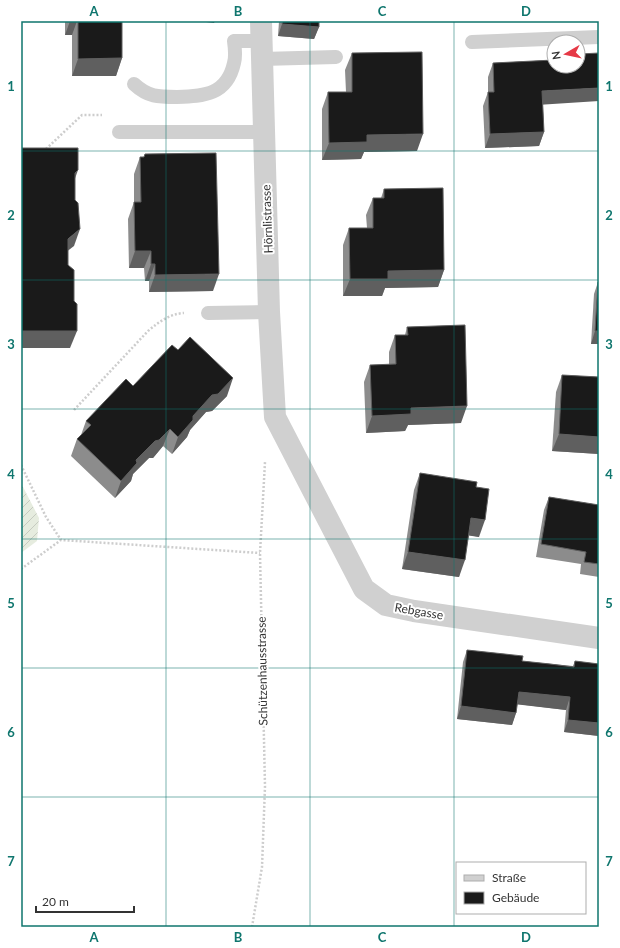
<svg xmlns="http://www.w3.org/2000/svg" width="620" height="948" font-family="Lato,sans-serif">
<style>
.garden{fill:url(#garden-furrows)}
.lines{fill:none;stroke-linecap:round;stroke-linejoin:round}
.path{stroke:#cdcdcd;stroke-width:2.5;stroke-dasharray:2 2;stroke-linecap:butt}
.lane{stroke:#d0d0d0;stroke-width:14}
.street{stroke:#d0d0d0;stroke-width:22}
.wall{fill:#8c8c8c}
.shaded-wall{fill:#5f5f5f}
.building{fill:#1a1a1a;stroke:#5f5f5f}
.grid{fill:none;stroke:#0f766e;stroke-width:1;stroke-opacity:0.55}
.labels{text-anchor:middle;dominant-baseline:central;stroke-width:4;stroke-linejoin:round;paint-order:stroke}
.street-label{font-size:12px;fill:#333;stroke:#fff}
.neatline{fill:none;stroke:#0f766e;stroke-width:1.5}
.grid-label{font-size:13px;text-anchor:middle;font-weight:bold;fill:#0f766e}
</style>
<defs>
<pattern id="garden-furrows" width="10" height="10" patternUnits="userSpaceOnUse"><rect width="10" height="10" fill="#e6ecdf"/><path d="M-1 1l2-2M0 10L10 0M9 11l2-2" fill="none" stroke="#c6cbc0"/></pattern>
</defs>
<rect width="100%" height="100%" fill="#fff"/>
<!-- garden -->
<path class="garden" d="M21,483L39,518L37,541L21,553Z"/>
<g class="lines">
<!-- path -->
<g class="path">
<path d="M46,149L82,115H102"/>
<path d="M74,410L148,331C159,322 169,314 184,313"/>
<path d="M21,465L46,517L61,540"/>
<path d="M21,569L61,540L260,553"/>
<path d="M252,927L262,867L265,786L260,553L265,462"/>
</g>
<!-- lane -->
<g class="lane">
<path d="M472,42L599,37"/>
<path d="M262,59L336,57"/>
<path d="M134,84C148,97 158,97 177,97C204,96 227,95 234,63C236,56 235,48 234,41H262"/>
<path d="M119,132H264"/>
<path d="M208,313L269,312"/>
</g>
<!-- street -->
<path class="street" d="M261,21L269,312L275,417L364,589L386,605L414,611L599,638"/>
</g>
<!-- wall -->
<g class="wall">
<path d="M65,21H122V58L116,76H72V35H65Z"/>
<path d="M279,21H319V27L314,39L278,36Z"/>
<path d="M554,52V66L543,105L544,132L539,146L485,148L483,106L488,92V77L493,63L551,60Z"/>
<path d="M352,53L417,151L364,152L361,159L322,160V109L328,92H346L345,70Z"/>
<path d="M145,154L213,291L149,292V281H145L144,268H129L128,219L134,202V174L140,157H144Z"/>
<path d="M384,189L444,270L438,287L385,288L382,296H343V245L349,228H367L366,215L373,198H381Z"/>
<path d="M598,282H599V344H591L594,294Z"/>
<path d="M407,327L461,423L408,425L405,431L366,433L364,382L370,365H389V352L395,335H405Z"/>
<path d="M178,350L227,396L212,411L206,412L190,430L187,437L172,454L163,446L153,458H149L133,474L131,481L115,498L71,456L77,439L81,435L86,421L133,386Z"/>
<path d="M562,375L599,377V454L552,451L556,392Z"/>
<path d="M420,473L476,487L479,537L469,535L459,577L402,569L414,490Z"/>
<path d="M549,497L599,505V577L580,574L581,564L536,557L544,510Z"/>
<path d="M467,650L522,661L573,666L575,661L599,664V736L564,732L566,710L517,704L516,713L512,725L457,719L463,662Z"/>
</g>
<!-- shaded-wall -->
<g class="shaded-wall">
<path d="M70,21H77L72,35H65Z"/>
<path d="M198,21H215L214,23Z"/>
<path d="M282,24L319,27L314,39L278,36Z"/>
<path d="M122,58L116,76H72L78,59Z"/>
<path d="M599,88V101L537,105L542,91Z"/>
<path d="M544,132L539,146L485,148L490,134Z"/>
<path d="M423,134L417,151L364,152L361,159L322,160L329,143L367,135Z"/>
<path d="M78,170L72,187L75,173Z"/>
<path d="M80,229L74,246L61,256L68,239Z"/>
<path d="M135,251H151L144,268H129Z"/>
<path d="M151,264H155L149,281H145Z"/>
<path d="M444,270L438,287L385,288L382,296H343L350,279L388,271Z"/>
<path d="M219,274L213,291L149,292L155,275Z"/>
<path d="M21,331H77L70,348H21Z"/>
<path d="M595,331H599V344H591Z"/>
<path d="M233,378L227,396L212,411L206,412L190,430L187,437L172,454L178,437L193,416L212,395Z"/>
<path d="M467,406L461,423L408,425L405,431L366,433L372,416L411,408Z"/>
<path d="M170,429L163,446L153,458H149L133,474L131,481L115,498L121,481L136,460L155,441Z"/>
<path d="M559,434L599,437V454L552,451Z"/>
<path d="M471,518L485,520L479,537L465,535Z"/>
<path d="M408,552L465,560L459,577L402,569Z"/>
<path d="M519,692L570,697L566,710L514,704Z"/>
<path d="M461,706L516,713L512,725L457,719Z"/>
<path d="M568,720L599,723V736L564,732Z"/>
</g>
<!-- building -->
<g class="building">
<path d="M78,21H122V58L78,59Z"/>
<path d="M283,21H319V27L282,24Z"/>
<path d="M578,48H579L580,54L599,53V88L542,91L544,132L490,134L488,92H494L493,63L554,60V66H578Z"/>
<path d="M422,52L423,134L367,135V142L329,143L328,92H352V53Z"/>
<path d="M21,148H78V170L75,173V200L78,203L80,229L68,239V265L74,270V301L77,304V331H21Z"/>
<path d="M216,153L219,274L155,275V264H151V251H135L134,202H141L140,157H144L145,154Z"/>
<path d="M443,188L444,270L388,271V279H350L349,228H373V198H384V189Z"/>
<path d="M598,282H599V331H595Z"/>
<path d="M465,325L467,406L411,408V414L372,416L370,365L396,364L395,335H408L407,327Z"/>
<path d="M190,337L233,378L218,394L212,395L193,416V420L178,437L170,429L159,440L155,441L136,460L137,463L121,481L77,439L91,425L86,421L126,379L133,386L172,345L178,350Z"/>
<path d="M562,375L599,377V437L559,434Z"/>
<path d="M420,473L477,482L476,487L489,489L485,520L471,518L465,560L408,552Z"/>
<path d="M549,497L599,505V564L584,562L586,552L541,544Z"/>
<path d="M467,650L523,656L522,661L550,664L574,667L575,661L599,664V723L568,720L570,697L519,692L516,713L461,706Z"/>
</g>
<!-- grid -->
<path class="grid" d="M166,21V927M310,21V927M454,21V927M21,151H599M21,280H599M21,409H599M21,539H599M21,668H599M21,797H599"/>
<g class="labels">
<!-- street labels -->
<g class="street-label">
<text transform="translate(267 219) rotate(-92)">Hörnlistrasse</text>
<text transform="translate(419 611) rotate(10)">Rebgasse</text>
<text transform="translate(262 671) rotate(-91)">Schützenhausstrasse</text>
</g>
</g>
<!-- border -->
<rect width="620" height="948" fill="none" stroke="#ffffff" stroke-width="44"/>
<!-- legend -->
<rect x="456" y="862" width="130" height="52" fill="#ffffff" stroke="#adadad"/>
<rect x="464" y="875" width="20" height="6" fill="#d0d0d0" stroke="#adadad"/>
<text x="492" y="882" font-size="12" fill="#333333">Straße</text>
<rect x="464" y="892" width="20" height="12" fill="#1a1a1a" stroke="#adadad"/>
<text x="492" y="902" font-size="12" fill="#333333">Gebäude</text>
<!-- north arrow -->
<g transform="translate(566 54) rotate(261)"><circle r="19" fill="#ffffff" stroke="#adadad"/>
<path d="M0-3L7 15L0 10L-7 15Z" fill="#e63946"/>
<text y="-6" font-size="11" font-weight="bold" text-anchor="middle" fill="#333333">N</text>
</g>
<!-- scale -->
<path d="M36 906v6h98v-6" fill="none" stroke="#333333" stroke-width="2"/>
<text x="42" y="906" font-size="12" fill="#333333" stroke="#ffffff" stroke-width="3" paint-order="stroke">20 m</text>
<rect x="22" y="22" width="576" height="904" class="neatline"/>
<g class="grid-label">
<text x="94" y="16">A</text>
<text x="238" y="16">B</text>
<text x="382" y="16">C</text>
<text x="526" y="16">D</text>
<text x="11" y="91">1</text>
<text x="609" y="91">1</text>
<text x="11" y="220">2</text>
<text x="609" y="220">2</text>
<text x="11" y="349">3</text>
<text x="609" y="349">3</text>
<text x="11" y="479">4</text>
<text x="609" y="479">4</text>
<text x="11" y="608">5</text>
<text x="609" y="608">5</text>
<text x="11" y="737">6</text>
<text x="609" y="737">6</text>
<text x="11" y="866">7</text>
<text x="609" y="866">7</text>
<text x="94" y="942">A</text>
<text x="238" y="942">B</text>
<text x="382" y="942">C</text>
<text x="526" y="942">D</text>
</g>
</svg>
